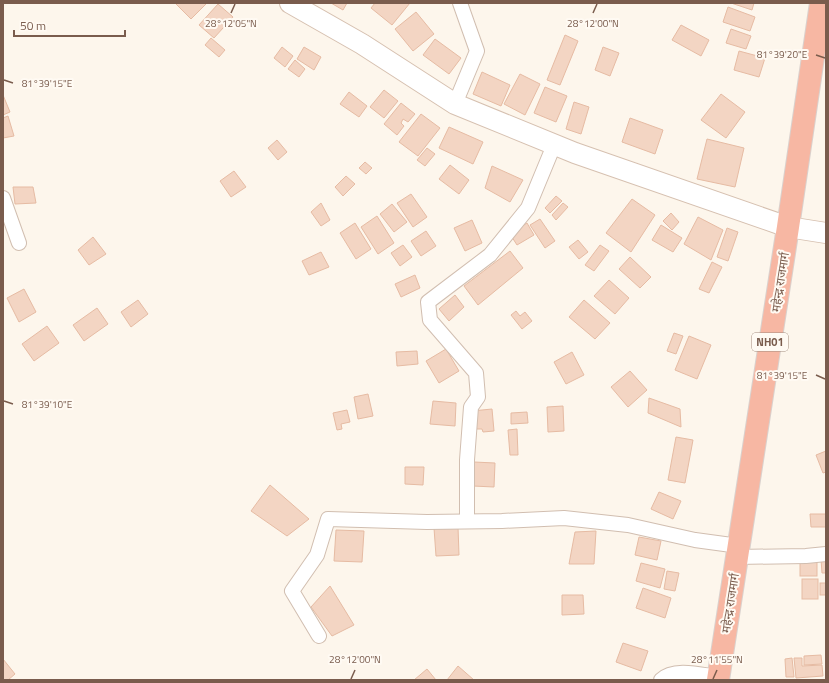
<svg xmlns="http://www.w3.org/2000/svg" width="829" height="683" font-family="'Titillium Web','Noto Sans Devanagari',sans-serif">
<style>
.building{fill:#f3d5c3;stroke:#e6bba3}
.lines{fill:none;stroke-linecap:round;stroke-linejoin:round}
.street-casing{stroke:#d1beb0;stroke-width:16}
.secondary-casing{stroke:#d6c0b0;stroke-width:22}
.highway-casing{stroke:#dad1cd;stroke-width:24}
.street{stroke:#fff;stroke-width:14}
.secondary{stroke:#fff;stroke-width:20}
.highway{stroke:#f7b7a3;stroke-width:22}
.ticks{fill:none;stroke:#7a5c4d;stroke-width:1.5}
.labels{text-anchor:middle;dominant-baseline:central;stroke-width:4;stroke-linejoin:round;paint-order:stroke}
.shield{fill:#fffaf3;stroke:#a28b7f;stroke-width:1}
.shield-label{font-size:11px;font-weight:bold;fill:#7a5c4d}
.street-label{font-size:12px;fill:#7a5c4d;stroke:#fffaf3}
.ticks-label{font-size:10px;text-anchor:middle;fill:#7a5c4d;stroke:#fffaf3;stroke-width:4;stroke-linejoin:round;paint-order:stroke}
</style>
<rect width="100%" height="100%" fill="#fdf6ec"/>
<!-- building -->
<g class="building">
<path d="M175,3H207L191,19Z"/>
<path d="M331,3H347L343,10Z"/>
<path d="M375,3H410L392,25L371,8Z"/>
<path d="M731,3H754L752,10Z"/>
<path d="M218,4L233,17L214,38L199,25Z"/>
<path d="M728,7L755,17L750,31L723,22Z"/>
<path d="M416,12L434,34L413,51L395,29Z"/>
<path d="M681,25L709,40L701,56L672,40Z"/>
<path d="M731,29L751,36L746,49L726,43Z"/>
<path d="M565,35L578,41L560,85L547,80Z"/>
<path d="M211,38L225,50L219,57L205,45Z"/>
<path d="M435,39L461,58L449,74L423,55Z"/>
<path d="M282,47L293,56L285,67L274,58Z"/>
<path d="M304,47L321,57L314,70L297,59Z"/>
<path d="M603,47L619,53L610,76L595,70Z"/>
<path d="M739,51L765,58L759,77L734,70Z"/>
<path d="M295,60L305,69L299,77L288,69Z"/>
<path d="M482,72L510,85L501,106L473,94Z"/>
<path d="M520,74L540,84L525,115L504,104Z"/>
<path d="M545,87L567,96L556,122L534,113Z"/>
<path d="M384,90L398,101L384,118L370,107Z"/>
<path d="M349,92L367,106L359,117L340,104Z"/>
<path d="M721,94L745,112L726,138L701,120Z"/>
<path d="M3,95L10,112L3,115Z"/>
<path d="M574,102L589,107L581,134L566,129Z"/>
<path d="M401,103L415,114L408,122L403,119L401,123L404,126L397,135L384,124Z"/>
<path d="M421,114L440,128L418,156L399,142Z"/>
<path d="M8,116L14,136L3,138V118Z"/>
<path d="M630,118L663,130L655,154L622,142Z"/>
<path d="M449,127L483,142L473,164L439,148Z"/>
<path d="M707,139L744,148L735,187L697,179Z"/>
<path d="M277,140L287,152L278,160L268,148Z"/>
<path d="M427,148L435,154L425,166L417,160Z"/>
<path d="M365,162L372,168L366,174L359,168Z"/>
<path d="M450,165L469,180L459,194L439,179Z"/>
<path d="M492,166L523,180L510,202L485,188Z"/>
<path d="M234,171L246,187L231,197L220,181Z"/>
<path d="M346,176L355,184L343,196L335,187Z"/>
<path d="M13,187H33L36,203L15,204Z"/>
<path d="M411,194L427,217L413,227L397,203Z"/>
<path d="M556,196L562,201L550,213L545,208Z"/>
<path d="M632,199L655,215L631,252L606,233Z"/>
<path d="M321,203L330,220L321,226L311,212Z"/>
<path d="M563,203L568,207L556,220L552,215Z"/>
<path d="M392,204L407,222L394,232L380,214Z"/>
<path d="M671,213L679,222L672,230L663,221Z"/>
<path d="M377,216L394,243L378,254L361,227Z"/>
<path d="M698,217L723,230L711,260L684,244Z"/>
<path d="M540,219L555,241L545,248L530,225Z"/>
<path d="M472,220L482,243L465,251L454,228Z"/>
<path d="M355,223L371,249L356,259L340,233Z"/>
<path d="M527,223L534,235L517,245L510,234Z"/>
<path d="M661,225L682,238L673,252L652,240Z"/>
<path d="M727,228L738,232L728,261L717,257Z"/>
<path d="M426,231L436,246L421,256L411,241Z"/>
<path d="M93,237L106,254L89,265L78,250Z"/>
<path d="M578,240L588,252L579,259L569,247Z"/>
<path d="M403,245L412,257L400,266L391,253Z"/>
<path d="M600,245L609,251L594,271L585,265Z"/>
<path d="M510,251L523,268L478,305L464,286Z"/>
<path d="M321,252L329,267L309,275L302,261Z"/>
<path d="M630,257L651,277L640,288L619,269Z"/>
<path d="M712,262L722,267L709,293L699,289Z"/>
<path d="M415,275L420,288L401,297L395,284Z"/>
<path d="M609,280L629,298L615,314L594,296Z"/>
<path d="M24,289L36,312L19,322L7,298Z"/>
<path d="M455,295L464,307L449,321L439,309Z"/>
<path d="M138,300L148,314L131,327L121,312Z"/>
<path d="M584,300L610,323L595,339L569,317Z"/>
<path d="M97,308L108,324L84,341L73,325Z"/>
<path d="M516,311L520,316L525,312L532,321L522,329L511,315Z"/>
<path d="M47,326L59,343L34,361L22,344Z"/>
<path d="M674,333L683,336L676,354L667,351Z"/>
<path d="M689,336L711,345L697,379L675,370Z"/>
<path d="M446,349L459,371L439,383L426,361Z"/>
<path d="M417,351L418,364L397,366L396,352Z"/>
<path d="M572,352L584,375L566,384L554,362Z"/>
<path d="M630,371L647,390L628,407L611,387Z"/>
<path d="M368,394L373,416L358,419L354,397Z"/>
<path d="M649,398L680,409L681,427L648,413Z"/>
<path d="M433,401L456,403L455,426L430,424Z"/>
<path d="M563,406L564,431L548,432L547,407Z"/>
<path d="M492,409L494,431L483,432L482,429H474L472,411Z"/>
<path d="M347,410L350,422L341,424L342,429L337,430L333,413Z"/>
<path d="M527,412L528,423L511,424V413Z"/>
<path d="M517,429L518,455H510L508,430Z"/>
<path d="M676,437L693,440L685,483L668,480Z"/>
<path d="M826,451V472L823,473L816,455Z"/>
<path d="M474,462L495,463L494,487L473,486Z"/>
<path d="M405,467H424L423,485L405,484Z"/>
<path d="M270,485L309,519L287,536L251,511Z"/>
<path d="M659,492L681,501L673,519L651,509Z"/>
<path d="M810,514H826V527H811Z"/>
<path d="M458,527L459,555L436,556L434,528Z"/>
<path d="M336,530L364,531L362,562L334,561Z"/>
<path d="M596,531L594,564H569L575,532Z"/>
<path d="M639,537L661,541L657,560L635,555Z"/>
<rect x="800" y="559" width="17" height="17"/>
<path d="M821,559H826V573H822Z"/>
<path d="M641,563L665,569L660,588L636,581Z"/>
<path d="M667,571L679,573L675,591L664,589Z"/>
<rect x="802" y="579" width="16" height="20"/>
<rect x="820" y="583" width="6" height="12"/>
<path d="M330,586L354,625L332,636L311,607Z"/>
<path d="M643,588L671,598L665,618L636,608Z"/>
<path d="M562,595H583L584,614L562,615Z"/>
<path d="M623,643L648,651L641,671L616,662Z"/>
<path d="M821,655L822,664L804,665V656Z"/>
<path d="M792,658L794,677H786L785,659Z"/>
<path d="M794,658H802V666L822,665L823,676L796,678Z"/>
<path d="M3,659L15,674L8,680H3Z"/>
<path d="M458,666L474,680H447Z"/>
<path d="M427,669L436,680H414Z"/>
</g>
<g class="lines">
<defs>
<g id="street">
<path d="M455,104L477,51L460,3"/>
<path d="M3,198L19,243"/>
<path d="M467,521V460L471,407L478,397L476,373L430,320L428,302L490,255L528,208L554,145"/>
<path d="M737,557L806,556L826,554"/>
<path d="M319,636L292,591L317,555L328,519L427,522L502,521L564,518L628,525L695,540L739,546"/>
<path d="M661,680C674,667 702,675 718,677"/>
</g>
<path id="secondary" d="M290,3L362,44L455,104L575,153L788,227L826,233"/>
<path id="highway" d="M718,680L788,227L821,3"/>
</defs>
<!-- street casing -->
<use href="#street" class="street-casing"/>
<!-- secondary casing -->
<use href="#secondary" class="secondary-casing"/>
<!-- highway casing -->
<use href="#highway" class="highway-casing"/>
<!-- street -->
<use href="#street" class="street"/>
<!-- secondary -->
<use href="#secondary" class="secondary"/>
<!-- highway -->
<use href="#highway" class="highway"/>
</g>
<!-- ticks -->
<path class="ticks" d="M231,13L235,4M593,13L597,4M816,55L825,58M4,80L13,83M816,375L825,379M4,401L13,404M351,679L355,670M713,679L717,670"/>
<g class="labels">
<!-- shield labels -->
<rect class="shield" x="752" y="333" width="36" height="18" rx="3"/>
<g class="shield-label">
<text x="770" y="342">NH01</text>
</g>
<!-- street labels -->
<g class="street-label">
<text transform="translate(780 282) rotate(-81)">महेन्द्र राजमार्ग</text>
<text transform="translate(730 603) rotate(-81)">महेन्द्र राजमार्ग</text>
</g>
</g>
<g class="ticks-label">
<text x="231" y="27">28°12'05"N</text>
<text x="593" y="27">28°12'00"N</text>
<text x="782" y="58">81°39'20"E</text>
<text x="47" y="87">81°39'15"E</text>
<text x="782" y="379">81°39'15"E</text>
<text x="47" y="408">81°39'10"E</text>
<text x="355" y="663">28°12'00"N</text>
<text x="717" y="663">28°11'55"N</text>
</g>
<!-- border -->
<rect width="829" height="683" fill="none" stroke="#7a5c4d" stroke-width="8"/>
<!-- scale -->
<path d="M14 30v6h111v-6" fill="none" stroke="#7a5c4d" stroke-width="2"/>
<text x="20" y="30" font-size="12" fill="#7a5c4d" stroke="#fffaf3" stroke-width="3" paint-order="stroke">50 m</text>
</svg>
